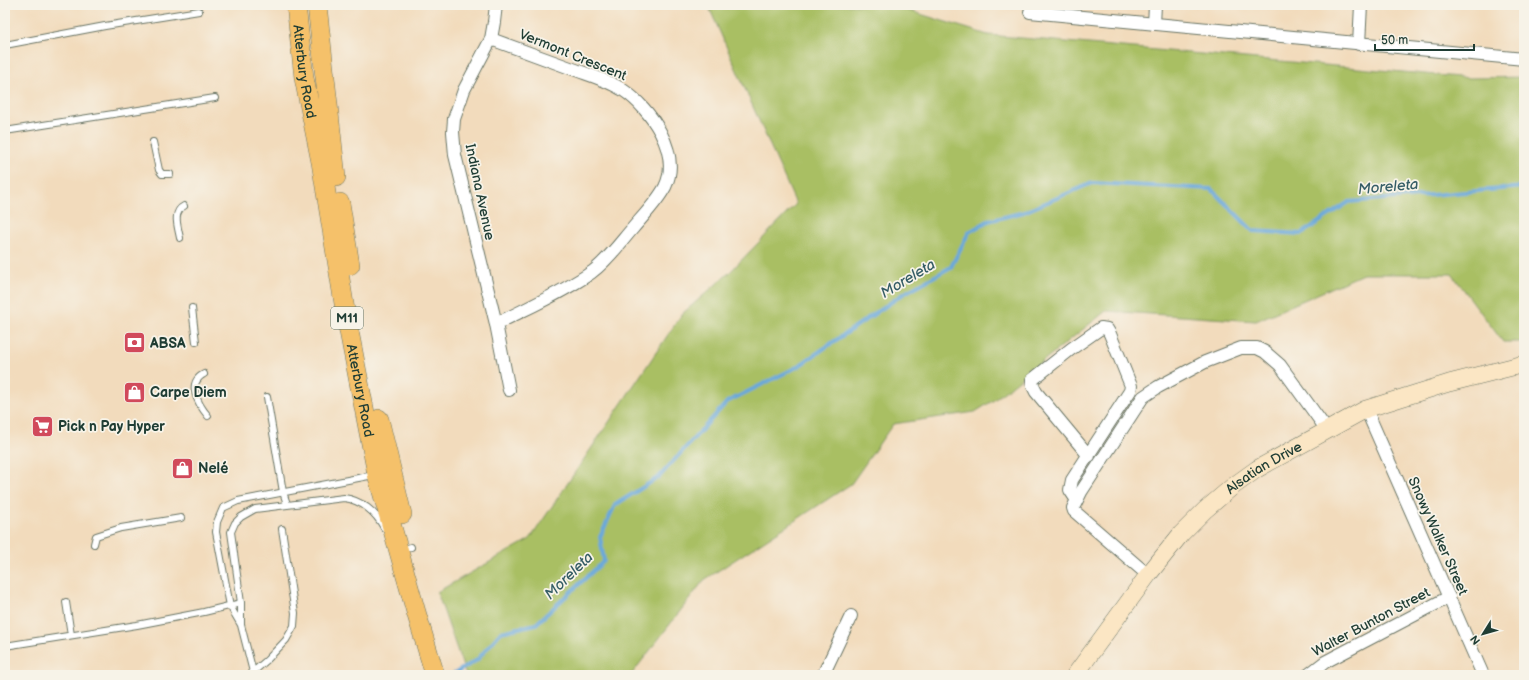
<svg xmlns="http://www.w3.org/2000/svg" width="1529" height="680" font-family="'Balsamiq Sans',sans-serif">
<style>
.green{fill:#a9bf63;stroke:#647e4c}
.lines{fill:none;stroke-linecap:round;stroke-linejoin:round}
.stream{stroke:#69a8db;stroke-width:4}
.lane-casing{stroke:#697464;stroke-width:8}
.street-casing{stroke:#697464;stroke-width:14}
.secondary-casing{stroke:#697464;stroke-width:18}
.primary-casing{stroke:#697464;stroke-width:20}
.lane{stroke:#fff;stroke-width:6}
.street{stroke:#fff;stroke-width:12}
.secondary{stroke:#fbe6c4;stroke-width:17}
.primary{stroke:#f5c16b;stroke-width:19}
.labels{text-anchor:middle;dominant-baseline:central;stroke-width:3.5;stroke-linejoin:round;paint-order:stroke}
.shield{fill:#f7f3e8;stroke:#60746a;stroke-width:1}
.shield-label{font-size:13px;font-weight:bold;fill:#1f3d34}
.street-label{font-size:14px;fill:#1f3d34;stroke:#f7f3e8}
.poi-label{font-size:14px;font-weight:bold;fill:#1f3d34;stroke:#f7f3e8;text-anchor:start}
.water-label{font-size:15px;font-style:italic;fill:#355d66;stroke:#f7f3e8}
</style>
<rect width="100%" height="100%" fill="#f7f3e8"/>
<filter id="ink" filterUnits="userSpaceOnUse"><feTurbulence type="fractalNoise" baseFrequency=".025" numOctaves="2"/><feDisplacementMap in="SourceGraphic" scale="8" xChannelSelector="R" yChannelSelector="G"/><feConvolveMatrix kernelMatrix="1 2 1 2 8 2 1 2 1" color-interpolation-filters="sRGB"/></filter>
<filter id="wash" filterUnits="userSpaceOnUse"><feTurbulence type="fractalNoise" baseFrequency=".012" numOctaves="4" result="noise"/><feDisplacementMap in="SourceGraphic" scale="16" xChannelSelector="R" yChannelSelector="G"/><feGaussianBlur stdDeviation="0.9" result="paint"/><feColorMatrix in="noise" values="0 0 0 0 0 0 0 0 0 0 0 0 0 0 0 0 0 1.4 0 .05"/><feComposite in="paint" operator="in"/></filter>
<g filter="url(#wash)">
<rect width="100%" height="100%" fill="#f2dbbc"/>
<!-- green -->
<path class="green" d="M708,5H891L988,35L1470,78L1524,77V342H1503L1452,274H1363L1256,321L1106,311L994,400L975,412L893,424L851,484L704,580L631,675H466L437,592L530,539L682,314L729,273L796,204Z"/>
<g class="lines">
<!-- stream -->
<path class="stream" d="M452,675L477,660L501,632L536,624L604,561L600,537L615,505L659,477L727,402L797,367L903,294L951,267L969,232L988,221L1024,212L1092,183L1211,189L1253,231L1301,234L1349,202L1524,187"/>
</g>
</g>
<g filter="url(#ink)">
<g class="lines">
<defs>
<g id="lane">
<path d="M5,45L105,26L199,11"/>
<path d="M5,131L215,98"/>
<path d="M153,142L159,170L162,174H170"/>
<path d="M180,238C178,227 172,212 184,206"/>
<path d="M192,308L196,342"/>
<path d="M204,374C186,383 198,404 208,416"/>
<path d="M267,397L283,492L287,504"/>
<path d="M282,529L295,613L294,626L286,640L267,660L253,672L241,625L230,606L216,532L217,522L223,508L238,501L374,475"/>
<path d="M94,544L96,536L121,528L181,518"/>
<path d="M400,550L411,547"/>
<path d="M66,602L71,635"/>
<path d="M241,624V603L231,532L235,523L241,517L255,509L344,498C361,500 376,512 384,528"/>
<path d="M5,646L137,625L204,612L241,603"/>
</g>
<g id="street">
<path d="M496,5L494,22L491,39L464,90L454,119L453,132L455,155L496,324L509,390"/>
<path d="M1030,12L1524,59"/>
<path d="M1154,24L1155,5"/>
<path d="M491,39C518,49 545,59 573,69C589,75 608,80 623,90C650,108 682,153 665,187C657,202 644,215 633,228C620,243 608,260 592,272C564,292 527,308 496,324"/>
<path d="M1359,44L1361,5"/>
<path d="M1366,409L1483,675"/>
<path d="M1076,499L1070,490L1072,480L1130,391L1131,386L1110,334L1107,329L1101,328L1071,349L1032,380L1033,386L1036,392L1089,456"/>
<path d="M1148,575L1074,511L1073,508L1081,492L1143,397L1158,387L1205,362L1241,348H1257L1265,352L1280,365L1327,430"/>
<path d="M823,675L851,616"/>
<path d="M1308,675L1325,662L1449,597"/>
</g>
<g id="secondary">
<path id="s1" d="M1075,675L1148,575L1181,534L1205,510L1232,487L1257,469L1366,409L1449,383L1524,364"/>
</g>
<g id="primary">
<path id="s2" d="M296,5L304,78L321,162L346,316L377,474L416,612L435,675"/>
<path d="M317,5L336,177"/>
<path d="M340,203L350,265"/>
<path d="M379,419L402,514"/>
</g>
</defs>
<!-- lane casing -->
<use href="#lane" class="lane-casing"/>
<!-- street casing -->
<use href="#street" class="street-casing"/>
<!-- secondary casing -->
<use href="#secondary" class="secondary-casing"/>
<!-- primary casing -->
<use href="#primary" class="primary-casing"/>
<!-- lane -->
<use href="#lane" class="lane"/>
<!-- street -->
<use href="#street" class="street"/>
<!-- secondary -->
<use href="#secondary" class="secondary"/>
<!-- primary -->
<use href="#primary" class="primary"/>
</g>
</g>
<!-- icons -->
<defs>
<symbol id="bank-square" viewBox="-11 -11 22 22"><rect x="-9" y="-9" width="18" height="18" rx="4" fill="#d1495b" stroke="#f7f3e8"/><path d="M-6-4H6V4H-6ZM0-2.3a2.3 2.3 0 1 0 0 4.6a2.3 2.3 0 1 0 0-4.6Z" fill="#fff"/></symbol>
<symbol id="shop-square" viewBox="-11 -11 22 22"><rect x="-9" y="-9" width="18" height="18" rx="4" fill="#d1495b" stroke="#f7f3e8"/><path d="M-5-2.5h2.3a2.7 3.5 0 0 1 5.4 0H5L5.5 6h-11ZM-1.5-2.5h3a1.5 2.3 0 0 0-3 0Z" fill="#fff"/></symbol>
<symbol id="supermarket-square" viewBox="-11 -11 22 22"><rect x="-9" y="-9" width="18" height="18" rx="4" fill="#d1495b" stroke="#f7f3e8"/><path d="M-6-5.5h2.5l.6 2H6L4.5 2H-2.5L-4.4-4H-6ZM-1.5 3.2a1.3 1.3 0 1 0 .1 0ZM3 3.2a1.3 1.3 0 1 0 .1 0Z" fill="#fff"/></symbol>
</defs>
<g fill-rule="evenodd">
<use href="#bank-square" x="122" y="330" width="25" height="25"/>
<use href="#shop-square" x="122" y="380" width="25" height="25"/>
<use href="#supermarket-square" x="30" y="414" width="25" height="25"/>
<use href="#shop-square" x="170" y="456" width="25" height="25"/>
</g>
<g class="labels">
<!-- shield labels -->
<rect class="shield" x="331" y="307" width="32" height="22" rx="3"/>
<g class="shield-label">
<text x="347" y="318">M11</text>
</g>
<!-- street labels -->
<g class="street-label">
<text transform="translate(573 55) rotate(22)">Vermont Crescent</text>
<text stroke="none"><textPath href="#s2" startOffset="67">Atterbury Road</textPath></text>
<text transform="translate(480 192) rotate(78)">Indiana Avenue</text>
<text stroke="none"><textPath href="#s2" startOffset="391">Atterbury Road</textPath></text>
<text stroke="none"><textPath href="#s1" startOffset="283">Alsatian Drive</textPath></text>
<text transform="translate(1438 536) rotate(66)">Snowy Walker Street</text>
<text transform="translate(1371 622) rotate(-28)">Walter Bunton Street</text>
</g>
<!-- poi labels -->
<g class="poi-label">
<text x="150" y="343">ABSA</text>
<text x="150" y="392">Carpe Diem</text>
<text x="58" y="426">Pick n Pay Hyper</text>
<text x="198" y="468">Nelé</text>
</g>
<!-- water labels -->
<g class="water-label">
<text transform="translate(1388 187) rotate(-5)">Moreleta</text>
<text transform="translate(908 279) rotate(-31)">Moreleta</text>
<text transform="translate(569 576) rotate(-44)">Moreleta</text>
</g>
</g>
<!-- margin -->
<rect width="1529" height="680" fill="none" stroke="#f7f3e8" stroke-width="20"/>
<!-- north arrow -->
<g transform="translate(1483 634) rotate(233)" stroke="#f7f3e8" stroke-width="3" paint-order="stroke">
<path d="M0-3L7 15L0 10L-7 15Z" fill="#1f3d34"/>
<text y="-6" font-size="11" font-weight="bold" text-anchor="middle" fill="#1f3d34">N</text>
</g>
<!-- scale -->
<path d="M1375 44v6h99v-6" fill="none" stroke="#1f3d34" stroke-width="2"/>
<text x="1381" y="44" font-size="12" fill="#1f3d34" stroke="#f7f3e8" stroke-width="3" paint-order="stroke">50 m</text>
</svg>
